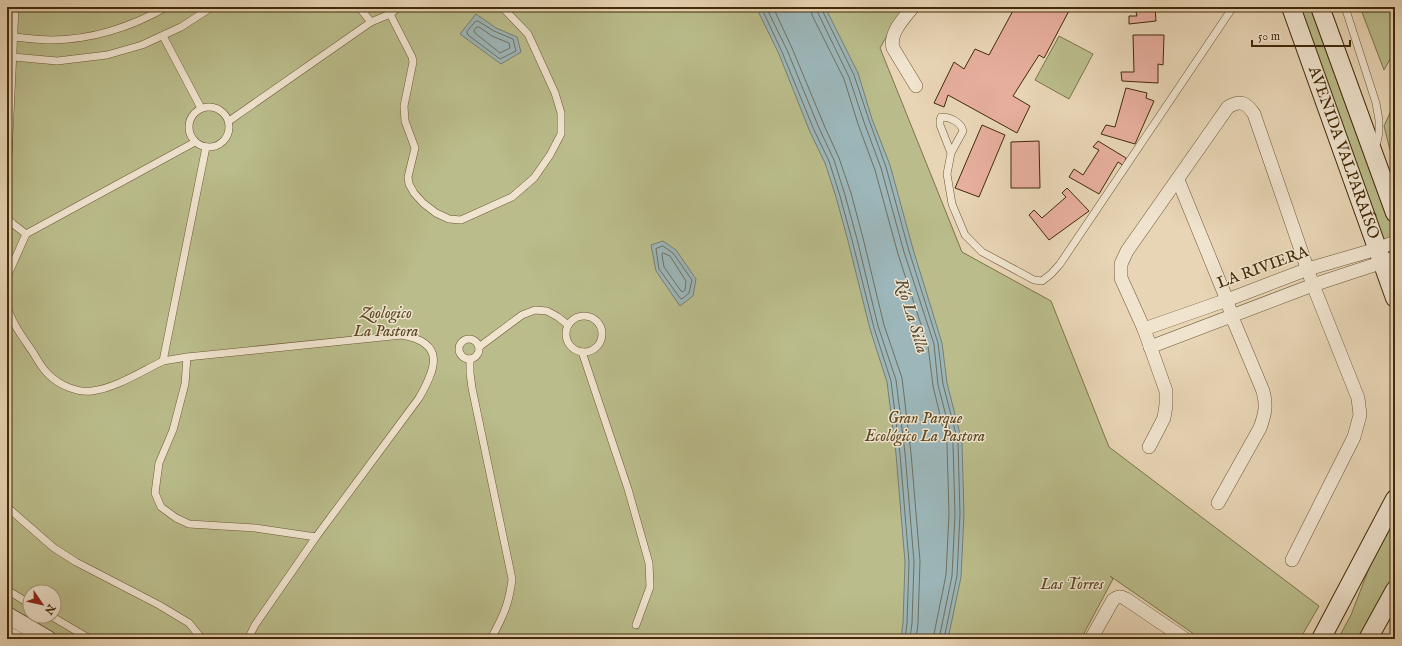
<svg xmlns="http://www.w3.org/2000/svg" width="1402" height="646" font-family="'IM FELL English',serif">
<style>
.green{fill:#babc8b;stroke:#7e744a;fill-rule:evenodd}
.water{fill:#9cb6b9;stroke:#787e72}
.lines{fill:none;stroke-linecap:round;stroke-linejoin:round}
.shore{stroke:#707060;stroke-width:1}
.building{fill:#e6ae9d;stroke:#432b08}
.service-casing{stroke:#6c5633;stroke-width:8}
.minor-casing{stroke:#6c5633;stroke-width:14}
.tertiary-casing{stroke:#6c5633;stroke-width:18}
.secondary-casing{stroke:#432b08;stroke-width:20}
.service{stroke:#f0e4cf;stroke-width:7}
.minor{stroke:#f0e4cf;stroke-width:13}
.tertiary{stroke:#f0e4cf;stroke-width:16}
.secondary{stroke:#f0e4cf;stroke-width:18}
.labels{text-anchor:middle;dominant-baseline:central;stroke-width:3;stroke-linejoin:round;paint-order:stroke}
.street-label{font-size:16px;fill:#432b08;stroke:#f0e4cf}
.park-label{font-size:16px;font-style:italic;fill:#5b4822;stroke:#f0e4cf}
.water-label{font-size:17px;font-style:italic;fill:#594e34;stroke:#f0e4cf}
</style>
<rect width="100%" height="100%" fill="#e8d5b5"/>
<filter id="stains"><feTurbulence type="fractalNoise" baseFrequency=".005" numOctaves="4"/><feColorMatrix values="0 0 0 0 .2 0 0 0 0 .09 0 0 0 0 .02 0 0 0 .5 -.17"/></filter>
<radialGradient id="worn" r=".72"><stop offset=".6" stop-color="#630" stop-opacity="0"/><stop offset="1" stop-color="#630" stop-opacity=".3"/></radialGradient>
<!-- green -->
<g class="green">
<path d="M7,7H903L880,48L962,252L1051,301L1109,447L1319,606L1300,639H1201L1110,576L1113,579L1081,639H64L7,606ZM30,592H54V616H30Z"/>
<path d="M1302,7C1315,7 1316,11 1322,21L1395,232V242L1385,246L1298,13Z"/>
<path d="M1360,7H1395V50L1384,70Z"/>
<path d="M1059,36L1093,54L1069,99L1035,80Z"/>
<path d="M1395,102V164L1390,150L1384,126Z"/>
<path d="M1395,514V575L1360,639H1338L1351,615L1373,558Z"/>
</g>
<!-- water -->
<g class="water">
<path d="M756,7H825L858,73L872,119L890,165L913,249L942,343L947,383L962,442L964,514L961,577L948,639H901L903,623L905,562L896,454L887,382L870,329L848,241L836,197L825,163L810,132L779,54Z"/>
<path d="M476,14L496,28L517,37L521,52L501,64L460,34Z"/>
<path d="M663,241L676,250L696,279L693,296L680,306L656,271L651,245Z"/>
</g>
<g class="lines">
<!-- shore -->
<g class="shore">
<path d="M761,7L782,52L814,130L829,161L840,196L852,240L874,328L891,381L900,454L909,562L907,623L905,639"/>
<path d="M766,7L787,50L819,128L834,160L845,195L857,239L878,326L896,380L905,453L914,562L912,623L910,639"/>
<path d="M773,7L792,48L824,125L839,158L851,193L863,238L884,325L902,378L911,453L920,561L918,623L916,639"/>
<path d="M811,7L812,15L844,79L858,124L875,170L898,254L928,346L933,386L947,444L949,514L946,575L933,639"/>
<path d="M817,7L818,13L849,77L864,122L881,168L904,252L934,344L938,385L953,443L955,514L952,576L939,639"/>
<path d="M822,7V10L854,75L869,120L886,167L909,251L938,343L943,384L958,442L960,514L957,576L944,639"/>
<path d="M476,21H478L494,31L513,39L516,51L500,59L468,35L467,32Z"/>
<path d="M477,27H479L492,36L509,43L510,48L500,53L475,33L474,31Z"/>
<path d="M663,246L673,253L692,280L689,293L682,299L680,298L659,269L656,249Z"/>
<path d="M663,253L670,256L686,281L685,290L683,292L681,291L664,267L662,255Z"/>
</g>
</g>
<!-- building -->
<g class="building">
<path d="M1015,7H1071L1044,58L1039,55L1013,96L1030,106L1017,133L948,95L944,107L934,103L954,62L964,69L975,49L989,55Z"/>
<path d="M1129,7H1155L1156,21L1129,24V16H1137L1135,7L1129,8Z"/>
<path d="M1200,7H1212L1202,12Z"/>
<path d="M1133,35H1164L1163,65L1158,64V83L1122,81L1121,72H1134Z"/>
<path d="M1126,88L1147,93L1146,98L1154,101L1135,144L1101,134L1106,125L1115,127Z"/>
<path d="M982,125L1005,135L979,197L955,188Z"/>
<path d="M1039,141L1040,188H1011V142Z"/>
<path d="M1098,141L1126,158L1124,166L1118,162L1099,194L1069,177L1074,169L1083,175L1099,150L1093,147Z"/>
<path d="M1067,188L1089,211L1049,240L1029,215L1034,210L1042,218L1066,197L1062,193Z"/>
</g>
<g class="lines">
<defs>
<g id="service">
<path d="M359,7L371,22L390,14L399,7"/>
<path d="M1345,7L1376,103L1379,120V133L1377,142L1374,147"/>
<path d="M390,14L412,57L413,62L404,106L405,121L415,148L408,177L409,184L414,193L423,203L436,213L449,219L461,220L512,197L534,178L550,155L561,134V113L555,93L528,34L502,7"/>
<path d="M163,36L201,108"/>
<path d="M13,37C26,38 38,40 51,40C90,40 132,27 166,7"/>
<path d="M13,57L57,61L107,55L142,45L181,27L212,7"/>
<circle cx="209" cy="127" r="20"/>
<path d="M229,121L371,22"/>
<path d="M951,153L940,125V120L941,117C950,117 961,122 963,131L951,153L947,174L952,204L965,235L982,252L1034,280L1042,281L1051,274L1060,264L1233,7"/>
<path d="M7,179L15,7"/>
<path d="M7,218L13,224L26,234"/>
<path d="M7,277L26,234L195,142"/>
<path d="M7,306C12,324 24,339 34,354C38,361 42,368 48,374C59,385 77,393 92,391C116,388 142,371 163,361"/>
<circle cx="584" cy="334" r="18"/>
<circle cx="469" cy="349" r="10"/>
<path d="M479,347L522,315L535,310L547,311L558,317L568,325"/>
<path d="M582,352L628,489L649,563L650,587L636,625"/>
<path d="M187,357L185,384L173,430L159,463L155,493L161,507L176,518L189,524L255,528L316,537L419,398C436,368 446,343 402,335L187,357L163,361L206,147"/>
<path d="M470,359V373L472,388L512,579C509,605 503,616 491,639"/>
<path d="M7,507L54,548L76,562L159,605L189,623L202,639"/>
<path d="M7,590L30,604"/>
<path d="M51,616L90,639"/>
<path d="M248,639L255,625L316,537"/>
</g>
<g id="minor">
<path d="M913,7C904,18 889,33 893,48L916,86"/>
<path d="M1178,180L1227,300L1232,317L1263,391C1267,406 1265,414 1260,428L1218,503"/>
<path d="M1144,329L1227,300L1308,269L1377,249L1395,242"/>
<path d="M1150,347L1313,285L1395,258"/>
<path d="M1149,447L1164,418L1166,405V391L1144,329L1121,278V264L1127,251L1228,107C1240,100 1246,102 1254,114L1313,285L1358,398L1360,415L1354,437L1292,560"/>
<path d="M1091,639L1113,600C1118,596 1120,596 1126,599L1185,639"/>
</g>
<g id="tertiary">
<path d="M7,615L48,639"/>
<path d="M7,634L16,639"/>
</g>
<g id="secondary">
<path id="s1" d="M1291,7L1395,298"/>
<path d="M1320,7L1395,213"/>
<path d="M1321,639L1395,499"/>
<path d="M1368,639L1395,590"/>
</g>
</defs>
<!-- service casing -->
<use href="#service" class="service-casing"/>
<!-- minor casing -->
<use href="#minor" class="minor-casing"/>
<!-- tertiary casing -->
<use href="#tertiary" class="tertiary-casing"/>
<!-- secondary casing -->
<use href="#secondary" class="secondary-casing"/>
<!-- service -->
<use href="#service" class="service"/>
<!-- minor -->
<use href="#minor" class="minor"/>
<!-- tertiary -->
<use href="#tertiary" class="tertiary"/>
<!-- secondary -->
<use href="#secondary" class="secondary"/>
</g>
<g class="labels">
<!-- street labels -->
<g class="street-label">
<text stroke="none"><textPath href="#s1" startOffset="155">AVENIDA VALPARAÍSO</textPath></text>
<text transform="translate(1263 268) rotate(-20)">LA RIVIERA</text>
</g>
<!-- park labels -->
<g class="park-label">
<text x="386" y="314">Zoologico<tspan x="386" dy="18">La Pastora</tspan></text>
<text x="925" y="419">Gran Parque<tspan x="925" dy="18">Ecológico La Pastora</tspan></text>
<text x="1072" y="585">Las Torres</text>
</g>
<!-- water labels -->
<g class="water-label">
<text transform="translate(911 316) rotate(73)">Río La Silla</text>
</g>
</g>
<!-- margin -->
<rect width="1402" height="646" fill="none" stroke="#e8d5b5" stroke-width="24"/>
<rect x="8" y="8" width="1386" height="630" fill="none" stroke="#432b08" stroke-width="2"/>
<rect x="12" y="12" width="1378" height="622" fill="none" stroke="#432b08"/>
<!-- north arrow -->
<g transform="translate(42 604) rotate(124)"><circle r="19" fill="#f0e4cf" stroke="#ab9a7f"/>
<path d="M0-3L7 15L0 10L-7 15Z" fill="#8f2418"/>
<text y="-6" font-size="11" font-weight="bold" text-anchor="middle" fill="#432b08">N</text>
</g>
<!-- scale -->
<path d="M1252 40v6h98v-6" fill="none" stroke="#432b08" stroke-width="2"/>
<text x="1258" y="40" font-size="12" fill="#432b08" stroke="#f0e4cf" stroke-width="3" paint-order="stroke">50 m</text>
<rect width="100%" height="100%" filter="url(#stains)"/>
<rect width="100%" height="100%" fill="url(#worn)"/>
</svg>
